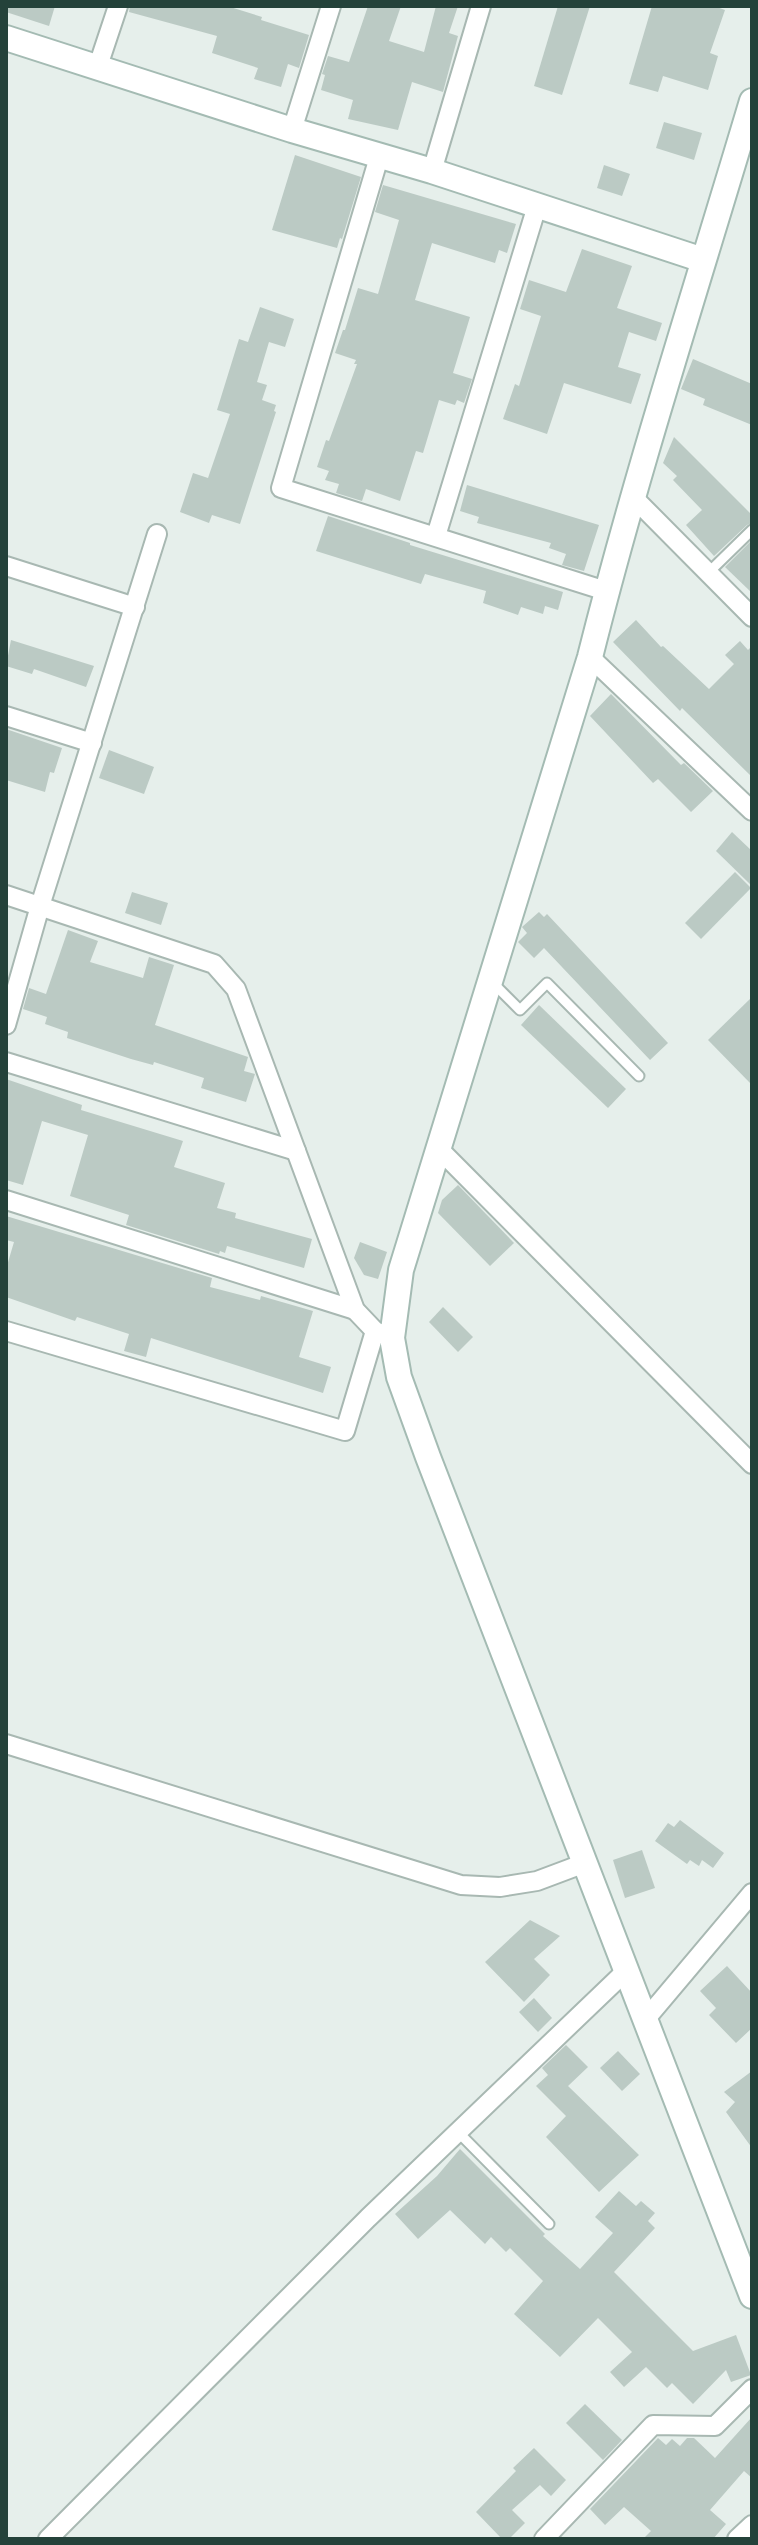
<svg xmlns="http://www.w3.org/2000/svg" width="758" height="2545" font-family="'Noto Sans',sans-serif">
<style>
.building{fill:#bbcac4}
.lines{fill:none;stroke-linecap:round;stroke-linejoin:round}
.lane-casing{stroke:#a8b8b2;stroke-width:13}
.street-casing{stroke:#a8b8b2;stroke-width:22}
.secondary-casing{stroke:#a4bbb3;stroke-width:28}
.lane{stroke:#fff;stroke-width:9}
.street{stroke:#fff;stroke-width:18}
.secondary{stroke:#fff;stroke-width:24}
</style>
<rect width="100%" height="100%" fill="#e6efeb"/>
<!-- building -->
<g class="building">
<path d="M6,6H55L49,26L6,12Z"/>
<path d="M130,6H227L262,17L261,20L309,35L299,68L288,64L281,87L254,79L258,68L212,53L217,36L129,12Z"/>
<path d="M368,6H401L389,41L424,52L436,6H458L449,33L458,36L443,92L412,82L398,130L348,119L353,100L321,90L325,75L322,74L328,56L349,62Z"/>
<path d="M558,6H590L562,95L534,86Z"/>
<path d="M652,6H714L725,10L710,53L718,56L708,90L663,76L658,92L629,84Z"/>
<path d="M664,122L702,133L694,160L656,148Z"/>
<path d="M295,155L361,177L342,239L340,238L337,248L272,230Z"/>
<path d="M604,165L630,174L622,196L597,188Z"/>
<path d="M383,185L516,224L507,253L499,250L495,263L432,243L415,300L470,317L453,373L472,379L464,403L457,400L455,405L439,400L423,453L416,451L400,501L366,489L362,501L336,493L339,484L325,480L329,471L317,467L326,440L329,441L357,364H354L356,360L335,353L343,330H345L358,288L378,294L399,220L375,212Z"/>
<path d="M582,249L632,266L617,308L662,323L656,341L629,332L618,367L641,374L631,404L564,383L547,434L503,419L515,384L519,386L541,316L520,309L529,280L566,292Z"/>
<path d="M260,307L294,319L285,347L269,342L257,382L267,385L262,400L276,405L274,411L276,412L240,524L212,515L209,523L180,512L193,473L208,478L230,414L217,410L239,339L248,342Z"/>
<path d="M693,359L752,384V425L703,405L705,399L681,389Z"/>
<path d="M674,437L752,515V523L747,525L714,556L686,525L702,510L673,480L677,476L663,463Z"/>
<path d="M467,485L599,525L584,571L562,565L566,554L549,548L551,543L477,523L479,517L460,511Z"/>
<path d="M328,516L410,543V545L563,592L558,610L545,606L543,614L521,607L518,615L483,603L486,591L425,574L421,584L316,551Z"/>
<path d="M752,540V593L725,567Z"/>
<path d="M636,620L661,647L663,646L709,689L734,664L725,655L740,641L748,650L752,646V777L682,708L680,711L613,642Z"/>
<path d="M11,640L94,666L86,687L34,669L32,674L6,666Z"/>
<path d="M611,694L681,765L684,763L713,791L691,812L658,779L653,783L590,716Z"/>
<path d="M6,729L62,748L54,773L50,772L45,792L6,780Z"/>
<path d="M109,750L154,767L144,794L99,778Z"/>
<path d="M732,832L752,851V886L716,851Z"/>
<path d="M735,872L751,888L701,939L685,923Z"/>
<path d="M132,892L168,903L161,925L125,913Z"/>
<path d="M539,912L544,917L547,914L668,1043L650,1060L544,948L534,958L518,942L527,933L522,927Z"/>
<path d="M68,930L98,941L90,962L143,978L149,957L174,965L155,1025L248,1057L244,1071L255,1074L246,1102L201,1088L204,1078L154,1062L153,1065L131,1059L67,1038L68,1032L45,1024L47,1017L23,1009L29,988L46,994Z"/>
<path d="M752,997V1085L708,1040Z"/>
<path d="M539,1005L626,1089L608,1108L521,1025Z"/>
<path d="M6,1079L82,1105L81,1110L183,1141L174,1167L225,1183L217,1208L236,1213L235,1218L312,1239L304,1268L227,1246L225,1253L220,1251L219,1254L126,1225L129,1215L70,1196L88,1135L42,1121L23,1185L6,1180Z"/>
<path d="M458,1185L514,1243L490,1266L438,1213L442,1200Z"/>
<path d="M6,1216L212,1278L210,1287L260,1300L261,1296L313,1311L299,1357L331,1367L323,1393L151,1338L146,1357L124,1351L129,1334L77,1317L75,1321L6,1297V1269L14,1242L6,1240Z"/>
<path d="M360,1242L387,1252L378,1279L364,1275L354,1258Z"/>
<path d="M443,1307L473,1337L458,1352L429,1322Z"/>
<path d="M680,1820L724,1853L713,1868L702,1860L699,1866L690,1860L687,1864L655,1841L668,1823L674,1827Z"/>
<path d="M642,1850L655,1888L625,1898L613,1860Z"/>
<path d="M530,1920L560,1936L534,1959L550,1975L524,2002L485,1962Z"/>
<path d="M727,1966L752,1993V2028L736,2043L709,2015L716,2008L700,1991Z"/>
<path d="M534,1998L552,2018L538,2032L519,2012Z"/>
<path d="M566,2045L588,2067L568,2086L639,2155L599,2192L546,2137L566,2116L536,2086L548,2075L542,2068Z"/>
<path d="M618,2051L640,2074L622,2091L600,2068Z"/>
<path d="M752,2071V2148L726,2112L735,2102L724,2092Z"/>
<path d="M460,2149L545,2234L543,2236L580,2269L613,2233L595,2217L619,2191L636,2206L641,2201L655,2213L648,2221L655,2228L614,2272L693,2351L736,2335L751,2375L731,2382L726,2370L693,2404L672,2383L667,2388L646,2367L624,2387L610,2372L632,2352L598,2318L560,2357L514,2314L543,2281L510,2248L506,2252L491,2237L485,2244L450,2210L418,2239L395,2214L437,2176Z"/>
<path d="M585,2404L622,2440L603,2460L566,2423Z"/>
<path d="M752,2417V2478L744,2471L710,2510L726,2524L713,2539H643L651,2531L624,2507L605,2525L590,2509L658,2438L666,2445L672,2439L680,2446L687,2438H694L715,2458Z"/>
<path d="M534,2448L566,2480L551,2496L540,2485L512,2510L525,2523L509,2539H502L476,2512L516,2471L513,2468Z"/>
</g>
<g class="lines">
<defs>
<g id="lane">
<path d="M708,573L752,530"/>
<path d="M493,983L520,1010L547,983L639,1076"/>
<path d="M458,2132L549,2224"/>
</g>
<g id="street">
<path d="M98,66L118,6"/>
<path d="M292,130L331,6"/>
<path d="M379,157L281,488L606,591"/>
<path d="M432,171L481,6"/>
<path d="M634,498L752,617"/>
<path d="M436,536L537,206"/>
<path d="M6,566L135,607"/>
<path d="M590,657L752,811"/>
<path d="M6,716L92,743"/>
<path d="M6,895L214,964L236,989L355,1310L375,1331L392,1338"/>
<path d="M6,1025L40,906L157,534"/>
<path d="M6,1062L296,1151"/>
<path d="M439,1149L752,1464"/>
<path d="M6,1200L355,1310"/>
<path d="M6,1331L345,1431L375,1331"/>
<path d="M6,1744L461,1885L500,1887L537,1881L585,1863"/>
<path d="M645,2020L752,1893"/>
<path d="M48,2539L368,2218L626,1971"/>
<path d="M544,2539L653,2425L715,2426L752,2389"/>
<path d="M737,2539L752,2525"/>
</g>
<g id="secondary">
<path d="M6,38L292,130L432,171L703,260"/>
<path d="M752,101C697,286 637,470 590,657L401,1270L392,1338L399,1377L428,1457L752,2296"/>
</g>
</defs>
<!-- lane casing -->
<use href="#lane" class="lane-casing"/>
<!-- street casing -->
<use href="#street" class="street-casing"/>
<!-- secondary casing -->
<use href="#secondary" class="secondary-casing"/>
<!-- lane -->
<use href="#lane" class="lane"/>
<!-- street -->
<use href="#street" class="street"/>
<!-- secondary -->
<use href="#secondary" class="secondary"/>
</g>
<!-- border -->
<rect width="758" height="2545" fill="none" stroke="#24423a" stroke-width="16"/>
</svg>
